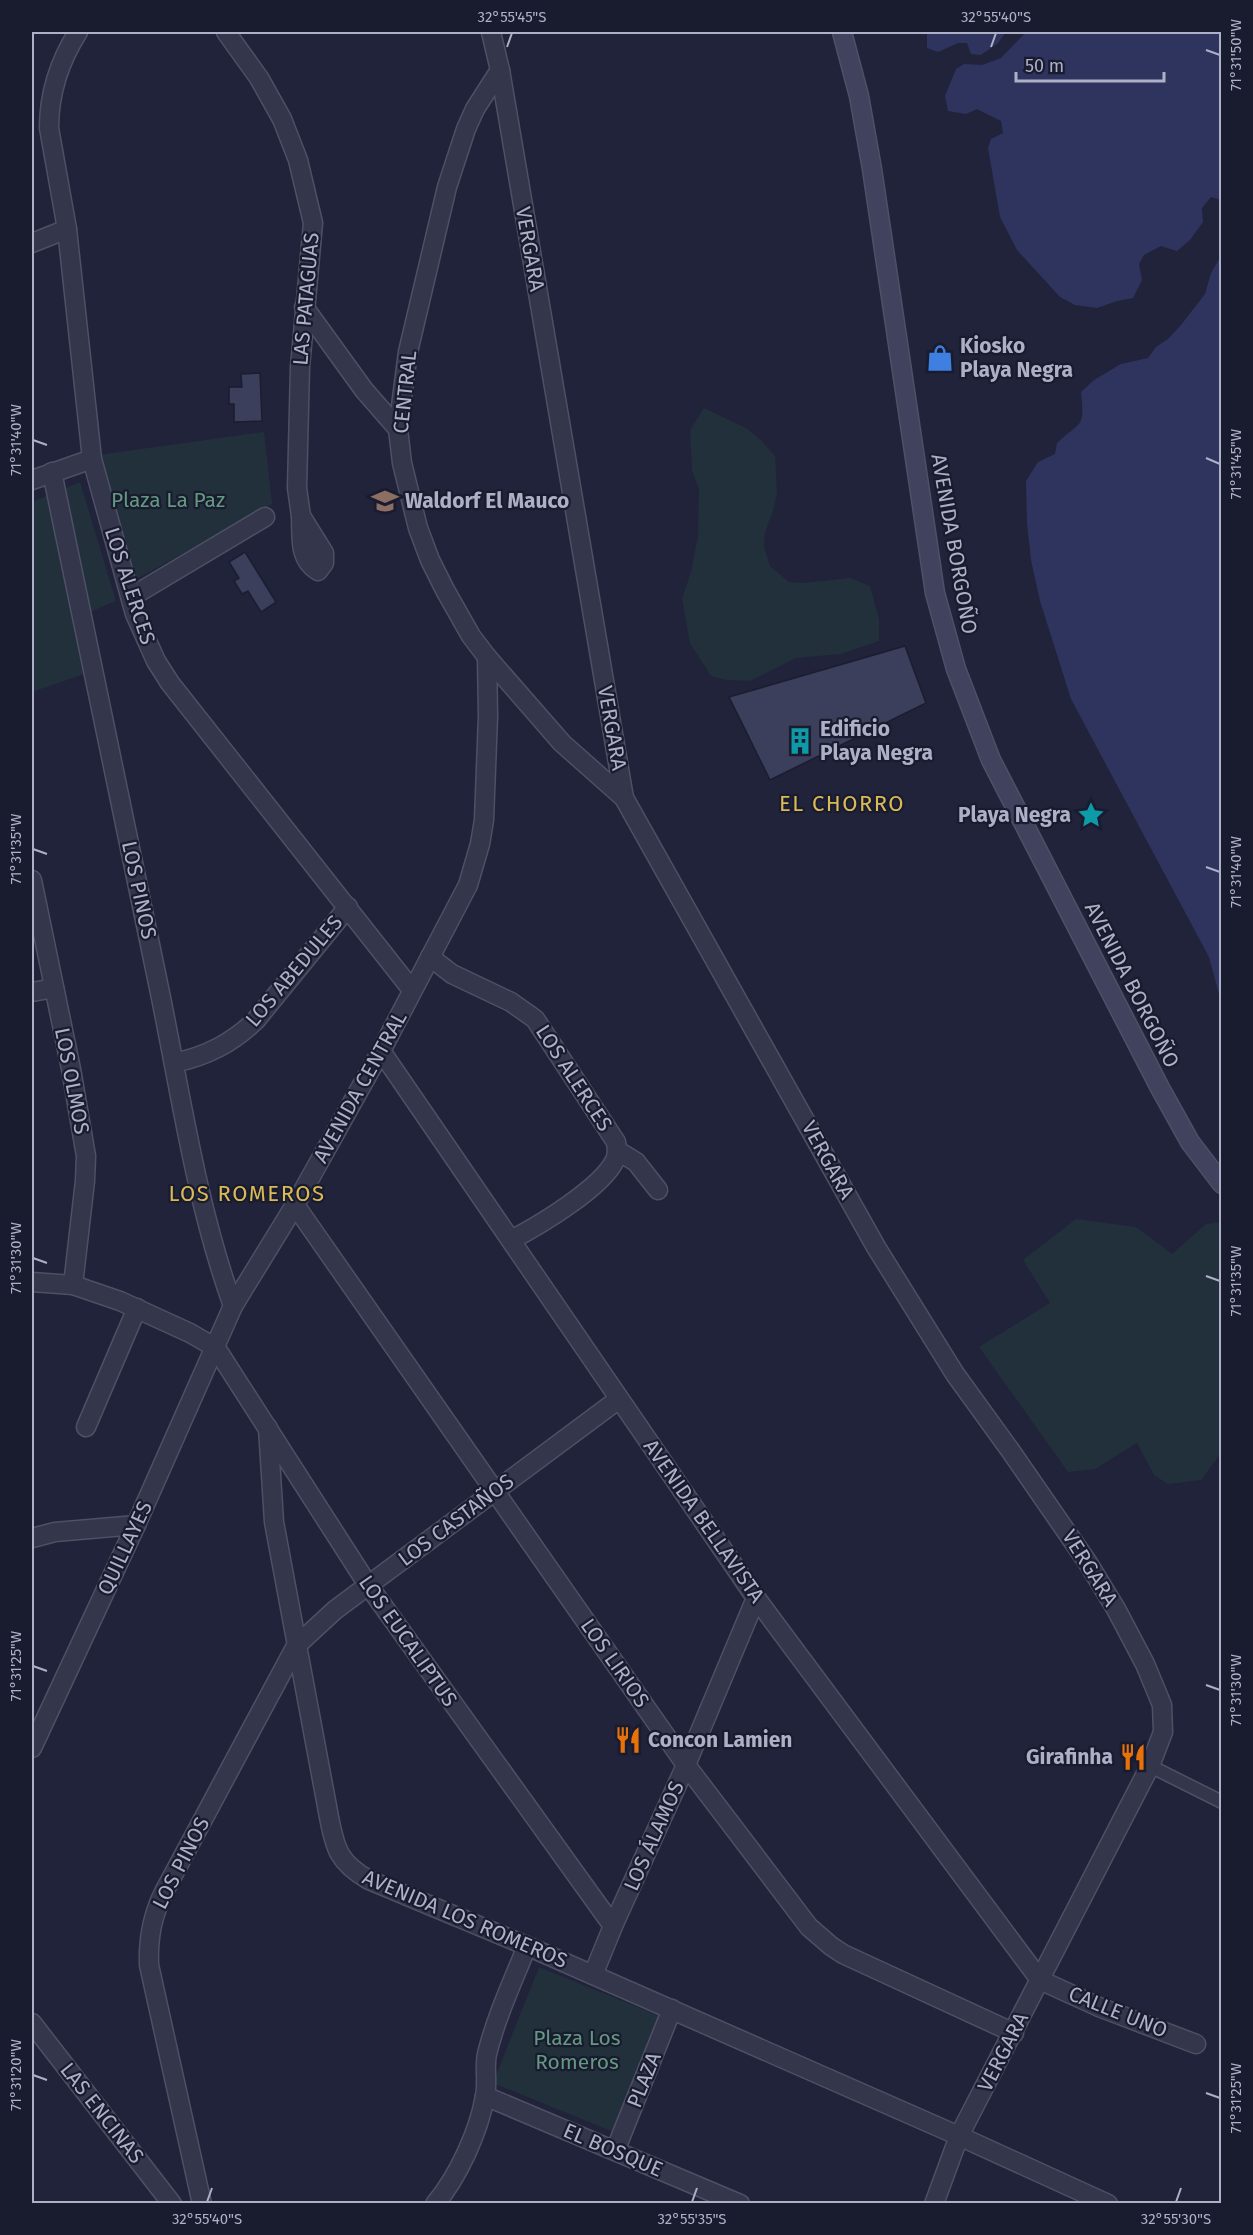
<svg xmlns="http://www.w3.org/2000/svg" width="1253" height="2235" font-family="'Fira Sans',sans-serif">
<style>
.green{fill:#22303b}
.water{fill:#2f345e}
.building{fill:#3c3f5b;stroke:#1b1d31;stroke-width:1.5}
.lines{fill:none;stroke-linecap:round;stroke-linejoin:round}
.service-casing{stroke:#4e5065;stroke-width:15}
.minor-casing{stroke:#4e5065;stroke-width:21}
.tertiary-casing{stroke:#4e5065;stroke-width:21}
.secondary-casing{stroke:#4e5065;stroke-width:21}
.service{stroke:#34364b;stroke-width:12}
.minor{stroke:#34364b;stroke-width:18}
.tertiary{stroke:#34364b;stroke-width:18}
.secondary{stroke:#41435e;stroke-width:18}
.ticks{fill:none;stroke:#aeb0c7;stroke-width:2}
.labels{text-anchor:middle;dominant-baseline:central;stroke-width:4.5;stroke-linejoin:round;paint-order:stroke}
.street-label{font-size:21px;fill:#aeb0c7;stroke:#191b2f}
.poi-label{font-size:21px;font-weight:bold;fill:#aeb0c7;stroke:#191b2f;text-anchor:start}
.park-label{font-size:21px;fill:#649981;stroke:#191b2f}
.neighbourhood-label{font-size:22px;letter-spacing:1.5px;fill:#dab957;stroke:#191b2f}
.neatline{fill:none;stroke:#aeb0c7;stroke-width:2}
.ticks-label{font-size:15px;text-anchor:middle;fill:#aeb0c7}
</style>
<rect width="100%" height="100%" fill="#20233a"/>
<!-- green -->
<g class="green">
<path d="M704,408L746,428L761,440L775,456L777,492L773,511L765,532L764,547L770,566L789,582L803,583L850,578L870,586L879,619V641L841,654L796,658L750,681L727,680L711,676L690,643L682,599L691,572L698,536L699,490L692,470L690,430Z"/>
<path d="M264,432L272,504L133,581L98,455Z"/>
<path d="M80,482L116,601L90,612L87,673L32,692V502Z"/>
<path d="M1076,1219L1136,1227L1172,1254L1206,1224L1221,1222V1453L1201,1480L1168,1484L1154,1475L1137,1443L1095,1469L1068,1472L979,1347L1050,1303L1023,1260Z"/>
<path d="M539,1967L662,2017L616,2133L493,2083Z"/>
</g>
<!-- water -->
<g class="water">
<path d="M927,32H1006L998,43L981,55L971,54L967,43H958L938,52L927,48Z"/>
<path d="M1026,32H1221V200L1211,197L1202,208L1203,222L1190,240L1177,251L1161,246L1144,255L1139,264L1142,280L1133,298L1117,301L1097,308L1075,305L1060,297L1017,250L1000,217L988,148L991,139L1003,133L1001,121L977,109L966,114L948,111L945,96L956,69L964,64L982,65L1001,58Z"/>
<path d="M1221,256V1002L1209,957L1071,699L1040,601L1031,560L1027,523L1026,481L1038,462L1055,454L1057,443C1081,420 1085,430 1081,392L1094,380L1121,364L1148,358L1156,347L1168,339L1181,325L1205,294L1211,273Z"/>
</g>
<!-- building -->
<g class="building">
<path d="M260,373L262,421L234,422V404H229V387H242L241,374Z"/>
<path d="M245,552L276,602L261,612L248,591L242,594L234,581L239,578L229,562Z"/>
<path d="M905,646L926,703L770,780L729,697Z"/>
</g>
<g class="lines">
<defs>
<path id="service" d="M1150,1766L1222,1802"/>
<g id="minor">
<path d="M78,32C59,62 49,92 49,128L67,229L92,459L135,614L156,661L170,683L412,990"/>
<path d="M226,32L259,78L282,119L298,160L313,223L300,367L297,488L301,516"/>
<path d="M32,243L67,229"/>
<path d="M304,307L364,390L398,429"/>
<path d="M52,472C87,644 123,816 159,988C181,1095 196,1203 233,1306"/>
<path d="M32,480L92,459"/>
<path d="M301,516L324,553V563L318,571C298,559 302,537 301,516Z"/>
<path d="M131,597L265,517"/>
<path d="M32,880L71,1069L86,1156L85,1181L73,1285"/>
<path d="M430,957L452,974L511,1002L535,1019L616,1142C617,1149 618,1154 615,1160C602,1188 538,1226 511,1240"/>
<path d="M32,992L54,988"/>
<path d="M381,1051L756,1598L1040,1980L1099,2007L1196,2044"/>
<path d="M174,1063C207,1056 232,1043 256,1020L348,907"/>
<path d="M618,1151L636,1162L658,1190"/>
<path d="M295,1205L686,1765L809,1927L831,1946L843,1954L1014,2033"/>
<path d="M32,1282L73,1285L120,1301L190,1333L216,1348L368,1585L613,1926"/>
<path d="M86,1427L137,1308"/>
<path d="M268,1428L274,1522L329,1817C335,1849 339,1863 369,1880L527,1946L959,2136"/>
<path d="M32,1538L55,1532L136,1525"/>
<path d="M32,1748L136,1525L233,1306L295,1205L381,1051L468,885L480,844L484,820L488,716L487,657"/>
<path d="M593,1975L613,1926L686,1765L756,1598"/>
<path d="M485,2096L740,2204"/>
<path d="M615,2151L672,2009"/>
<path d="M202,2204L149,1965C148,1938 152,1915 165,1890L296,1646L335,1610L619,1399"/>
<path d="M435,2204C458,2177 479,2131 485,2096C488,2082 484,2068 487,2054C496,2017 513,1981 527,1946"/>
</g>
<g id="tertiary">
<path d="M491,32L500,70L624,798L876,1247L955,1374L1010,1450L1088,1563L1116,1609L1145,1664L1162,1705L1163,1732L1150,1766L959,2136L934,2204"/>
<path d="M500,70L475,109L466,129L447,187L408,352L398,429L402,463L418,528L430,560L445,590L471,636L487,657L562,743L624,798"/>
<path d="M32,2023L172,2204"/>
<path d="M959,2136L1108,2204"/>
</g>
<path id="secondary" d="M842,32L859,96L872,169L935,593L956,669L991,760L1160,1088L1190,1142L1222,1184"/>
</defs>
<!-- service casing -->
<use href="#service" class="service-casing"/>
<!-- minor casing -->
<use href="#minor" class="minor-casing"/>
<!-- tertiary casing -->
<use href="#tertiary" class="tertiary-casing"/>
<!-- secondary casing -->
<use href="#secondary" class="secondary-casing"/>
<!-- service -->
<use href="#service" class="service"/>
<!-- minor -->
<use href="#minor" class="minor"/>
<!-- tertiary -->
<use href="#tertiary" class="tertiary"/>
<!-- secondary -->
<use href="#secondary" class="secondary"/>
</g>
<!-- ticks -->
<path class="ticks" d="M507,47L512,33M991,47L996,33M1206,50L1220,55M33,440L47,445M1206,458L1220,464M33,849L47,854M1206,867L1220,872M33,1258L47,1263M1206,1276L1220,1281M33,1666L47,1671M1206,1685L1220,1690M33,2075L47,2080M1206,2093L1220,2098M207,2202L212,2188M692,2202L697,2188M1176,2202L1181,2188"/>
<!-- icons -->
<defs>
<symbol id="shop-bare" viewBox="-9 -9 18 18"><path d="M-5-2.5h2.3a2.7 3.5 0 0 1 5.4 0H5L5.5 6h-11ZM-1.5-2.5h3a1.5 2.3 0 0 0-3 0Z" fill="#3f7fe0" stroke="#191b2f" stroke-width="2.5" paint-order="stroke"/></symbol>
<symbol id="school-bare" viewBox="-9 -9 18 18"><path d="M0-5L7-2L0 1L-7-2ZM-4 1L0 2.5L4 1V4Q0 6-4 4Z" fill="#8d6e63" stroke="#191b2f" stroke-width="2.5" paint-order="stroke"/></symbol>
<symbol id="building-bare" viewBox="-9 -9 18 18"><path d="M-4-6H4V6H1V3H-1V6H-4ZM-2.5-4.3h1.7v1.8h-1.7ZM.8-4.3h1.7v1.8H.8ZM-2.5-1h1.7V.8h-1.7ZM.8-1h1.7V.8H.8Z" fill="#0f9aa8" stroke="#191b2f" stroke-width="2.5" paint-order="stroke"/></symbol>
<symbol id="sight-bare" viewBox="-9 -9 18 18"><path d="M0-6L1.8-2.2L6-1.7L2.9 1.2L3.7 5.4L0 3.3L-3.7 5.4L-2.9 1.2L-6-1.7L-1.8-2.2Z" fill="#0f9aa8" stroke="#191b2f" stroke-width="2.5" paint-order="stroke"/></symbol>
<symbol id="restaurant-bare" viewBox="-9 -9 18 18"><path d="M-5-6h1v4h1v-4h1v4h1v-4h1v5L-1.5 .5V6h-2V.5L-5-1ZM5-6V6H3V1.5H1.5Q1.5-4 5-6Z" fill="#e8710a" stroke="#191b2f" stroke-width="2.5" paint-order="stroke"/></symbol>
</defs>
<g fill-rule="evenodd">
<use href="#shop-bare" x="921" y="339" width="38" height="38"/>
<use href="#school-bare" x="366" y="482" width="38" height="38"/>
<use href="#building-bare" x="781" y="722" width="38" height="38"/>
<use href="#sight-bare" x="1072" y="796" width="38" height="38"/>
<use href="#restaurant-bare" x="609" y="1721" width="38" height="38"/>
<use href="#restaurant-bare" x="1114" y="1738" width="38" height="38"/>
</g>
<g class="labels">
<!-- street labels -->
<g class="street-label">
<text transform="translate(530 249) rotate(80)">VERGARA</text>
<text transform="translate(306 299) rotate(-85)">LAS PATAGUAS</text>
<text transform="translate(405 392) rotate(-84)">CENTRAL</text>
<text transform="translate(954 544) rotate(80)">AVENIDA BORGOÑO</text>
<text transform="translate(130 586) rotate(72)">LOS ALERCES</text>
<text transform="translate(612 728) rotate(80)">VERGARA</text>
<text transform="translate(139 890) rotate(78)">LOS PINOS</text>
<text transform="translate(294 971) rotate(-50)">LOS ABEDULES</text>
<text transform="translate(1132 985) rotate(63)">AVENIDA BORGOÑO</text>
<text transform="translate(574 1078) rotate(57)">LOS ALERCES</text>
<text transform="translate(72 1081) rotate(79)">LOS OLMOS</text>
<text transform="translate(360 1087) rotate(-61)">AVENIDA CENTRAL</text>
<text transform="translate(828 1160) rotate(61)">VERGARA</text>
<text transform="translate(456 1520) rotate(-37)">LOS CASTAÑOS</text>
<text transform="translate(704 1521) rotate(55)">AVENIDA BELLAVISTA</text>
<text transform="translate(125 1548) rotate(-65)">QUILLAYES</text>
<text transform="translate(1090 1568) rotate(58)">VERGARA</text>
<text transform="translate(408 1641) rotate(55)">LOS EUCALIPTUS</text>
<text transform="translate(615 1663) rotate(55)">LOS LIRIOS</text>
<text transform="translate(654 1836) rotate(-66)">LOS ÁLAMOS</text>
<text transform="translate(181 1863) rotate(-63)">LOS PINOS</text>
<text transform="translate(465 1919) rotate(23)">AVENIDA LOS ROMEROS</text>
<text transform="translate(1118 2012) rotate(22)">CALLE UNO</text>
<text transform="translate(1003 2052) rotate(-63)">VERGARA</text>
<text transform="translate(644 2080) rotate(-68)">PLAZA</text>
<text transform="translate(102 2113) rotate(52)">LAS ENCINAS</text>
<text transform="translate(613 2150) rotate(23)">EL BOSQUE</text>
</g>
<!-- poi labels -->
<g class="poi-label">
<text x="960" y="346">Kiosko<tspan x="960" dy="24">Playa Negra</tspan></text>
<text x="405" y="501">Waldorf El Mauco</text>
<text x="820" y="729">Edificio<tspan x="820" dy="24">Playa Negra</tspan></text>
<text x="1071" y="815" text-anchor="end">Playa Negra</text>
<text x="648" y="1740">Concon Lamien</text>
<text x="1113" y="1757" text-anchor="end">Girafinha</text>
</g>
<!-- park labels -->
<g class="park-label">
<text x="168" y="500">Plaza La Paz</text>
<text x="577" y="2038">Plaza Los<tspan x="577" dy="24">Romeros</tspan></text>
</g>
<!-- neighbourhood labels -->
<g class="neighbourhood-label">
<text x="842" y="803">EL CHORRO</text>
<text x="247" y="1193">LOS ROMEROS</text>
</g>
</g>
<!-- border -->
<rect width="1253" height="2235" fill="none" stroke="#191b2f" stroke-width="66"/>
<!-- scale -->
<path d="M1016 72v9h148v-9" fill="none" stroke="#aeb0c7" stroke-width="3"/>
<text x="1025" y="72" font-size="18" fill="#aeb0c7" stroke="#191b2f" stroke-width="4.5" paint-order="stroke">50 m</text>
<rect x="33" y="33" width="1187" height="2169" class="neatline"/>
<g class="ticks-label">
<text x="512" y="22">32°55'45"S</text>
<text x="996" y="22">32°55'40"S</text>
<text transform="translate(1236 55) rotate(-90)" y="5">71°31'50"W</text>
<text transform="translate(16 440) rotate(-90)" y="5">71°31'40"W</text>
<text transform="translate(1236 464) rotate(-90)" y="5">71°31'45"W</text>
<text transform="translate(16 849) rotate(-90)" y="5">71°31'35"W</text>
<text transform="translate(1236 872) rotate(-90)" y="5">71°31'40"W</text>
<text transform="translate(16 1258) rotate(-90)" y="5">71°31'30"W</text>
<text transform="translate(1236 1281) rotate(-90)" y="5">71°31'35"W</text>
<text transform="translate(16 1666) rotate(-90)" y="5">71°31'25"W</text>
<text transform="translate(1236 1690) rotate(-90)" y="5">71°31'30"W</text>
<text transform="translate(16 2075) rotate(-90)" y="5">71°31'20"W</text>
<text transform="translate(1236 2098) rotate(-90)" y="5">71°31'25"W</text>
<text x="207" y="2224">32°55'40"S</text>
<text x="692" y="2224">32°55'35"S</text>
<text x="1176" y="2224">32°55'30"S</text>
</g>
</svg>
